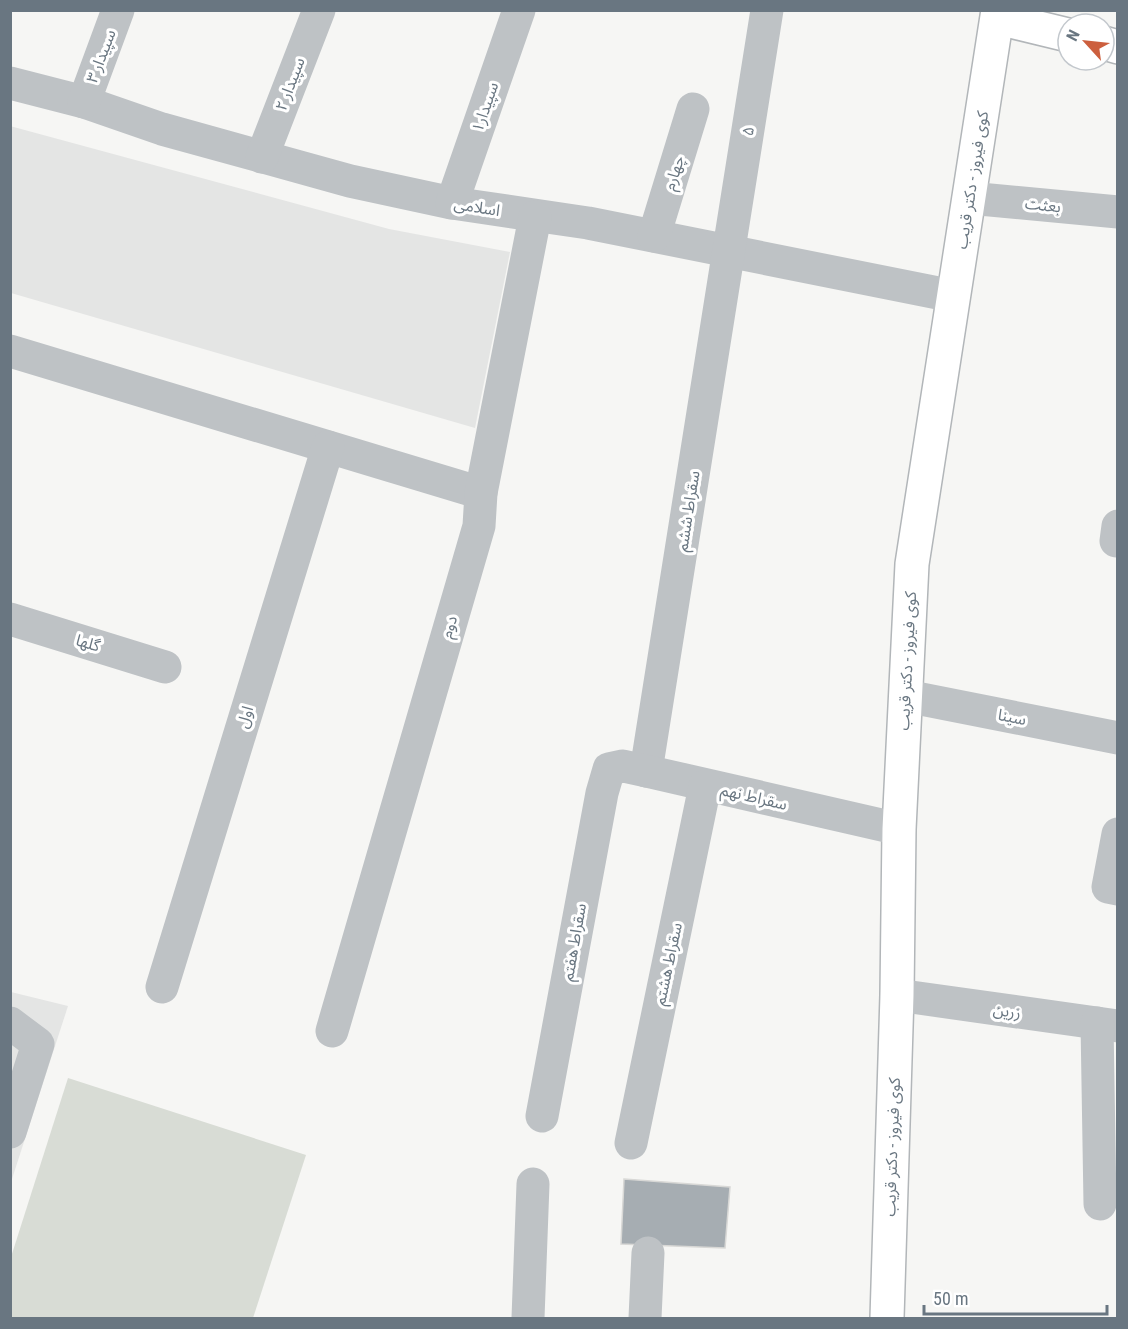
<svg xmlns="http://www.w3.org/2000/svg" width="1128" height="1329" font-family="'Roboto Condensed','Noto Sans Arabic',sans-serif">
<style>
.built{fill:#e4e5e4}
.green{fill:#d8dcd5}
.building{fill:#a6adb2;stroke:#d8d8d6;stroke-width:1.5}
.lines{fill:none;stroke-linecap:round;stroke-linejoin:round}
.major-casing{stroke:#b2b6b9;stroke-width:36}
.minor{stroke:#bec2c5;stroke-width:33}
.major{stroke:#fff;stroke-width:33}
.labels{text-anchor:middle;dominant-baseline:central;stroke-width:6;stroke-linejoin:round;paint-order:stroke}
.street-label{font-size:16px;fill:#697681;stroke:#fff}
</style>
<rect width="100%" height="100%" fill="#f6f6f4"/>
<!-- built -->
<g class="built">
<path d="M10,126L389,229L510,252L475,428L11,293Z"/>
<path d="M11,992L68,1006L11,1182Z"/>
</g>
<!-- green -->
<path class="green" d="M68,1078L306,1155L253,1318H11V1257Z"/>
<!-- building -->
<path class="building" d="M624,1179L730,1187L725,1248L621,1244Z"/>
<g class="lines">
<defs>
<g id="major">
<path d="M998,18L1068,35"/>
<path d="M1104,43L1118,47"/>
<path d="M887,1318L897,995L899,829L912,564L998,10"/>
</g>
</defs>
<!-- major casing -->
<use href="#major" class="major-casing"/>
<!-- minor -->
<g class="minor">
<path d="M10,83L84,102L162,129L350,181L452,203L588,223L953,296"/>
<path d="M84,102L118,10"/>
<path d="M262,157L319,10"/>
<path d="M969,198L1118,212"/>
<path d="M452,203L519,10"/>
<path d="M654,236L693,109"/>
<path d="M10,351L481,493"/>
<path d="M1116,541L1118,526"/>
<path d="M10,619L165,667"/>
<path d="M906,696L1118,738"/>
<path d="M646,771L767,10"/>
<path d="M1118,834L1108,887L1118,889"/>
<path d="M162,987L328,447"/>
<path d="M897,995L1118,1026"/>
<path d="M10,1023L38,1044L10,1132"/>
<path d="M1097,1023L1100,1204"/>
<path d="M332,1031L479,526L481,493L535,217"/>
<path d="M542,1116L602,793L609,769L623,766L646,771L899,829"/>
<path d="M631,1143L705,786"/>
<path d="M528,1318L533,1184"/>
<path d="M645,1318L648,1253"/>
</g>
<!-- major -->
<use href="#major" class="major"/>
</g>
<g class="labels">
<!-- street labels -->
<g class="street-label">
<text transform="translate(101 56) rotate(-69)">سپیدار ۳</text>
<text transform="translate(290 84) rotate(-69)">سپیدار ۲</text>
<text transform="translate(485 107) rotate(-71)">سپیدار۱</text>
<text transform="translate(748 131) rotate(-81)">۵</text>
<text transform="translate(674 173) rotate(-73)">چهارم</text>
<text transform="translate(972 180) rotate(-81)">کوی فیروز - دکتر قریب</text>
<text transform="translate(1043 205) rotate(6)">بعثت</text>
<text transform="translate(477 207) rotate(9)">اسلامی</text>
<text transform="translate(688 511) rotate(-81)">سقراط ششم</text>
<text transform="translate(449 627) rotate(-74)">دوم</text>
<text transform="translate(88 643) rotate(17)">گلها</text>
<text transform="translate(907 661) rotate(-87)">کوی فیروز - دکتر قریب</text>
<text transform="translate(245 717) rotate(-73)">اول</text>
<text transform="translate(1012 717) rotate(11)">سینا</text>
<text transform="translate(754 797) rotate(13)">سقراط نهم</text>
<text transform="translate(574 942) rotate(-80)">سقراط هفتم</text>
<text transform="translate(668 964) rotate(-78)">سقراط هشتم</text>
<text transform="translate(1007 1011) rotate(8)">زرین</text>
<text transform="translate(892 1147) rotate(-88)">کوی فیروز - دکتر قریب</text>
</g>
</g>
<!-- border -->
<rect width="1128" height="1329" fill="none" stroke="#697681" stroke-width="24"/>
<!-- north arrow -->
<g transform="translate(1086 42) rotate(297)"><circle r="28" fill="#ffffff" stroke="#c3c8cd" stroke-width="1.5"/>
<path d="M0-4.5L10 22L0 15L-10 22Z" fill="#cc5f3e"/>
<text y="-9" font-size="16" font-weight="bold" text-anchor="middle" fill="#697681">N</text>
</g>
<!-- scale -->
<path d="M924 1305v9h183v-9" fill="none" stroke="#697681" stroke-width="3"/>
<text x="933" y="1305" font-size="18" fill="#697681" stroke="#ffffff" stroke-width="4.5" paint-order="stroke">50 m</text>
</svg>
